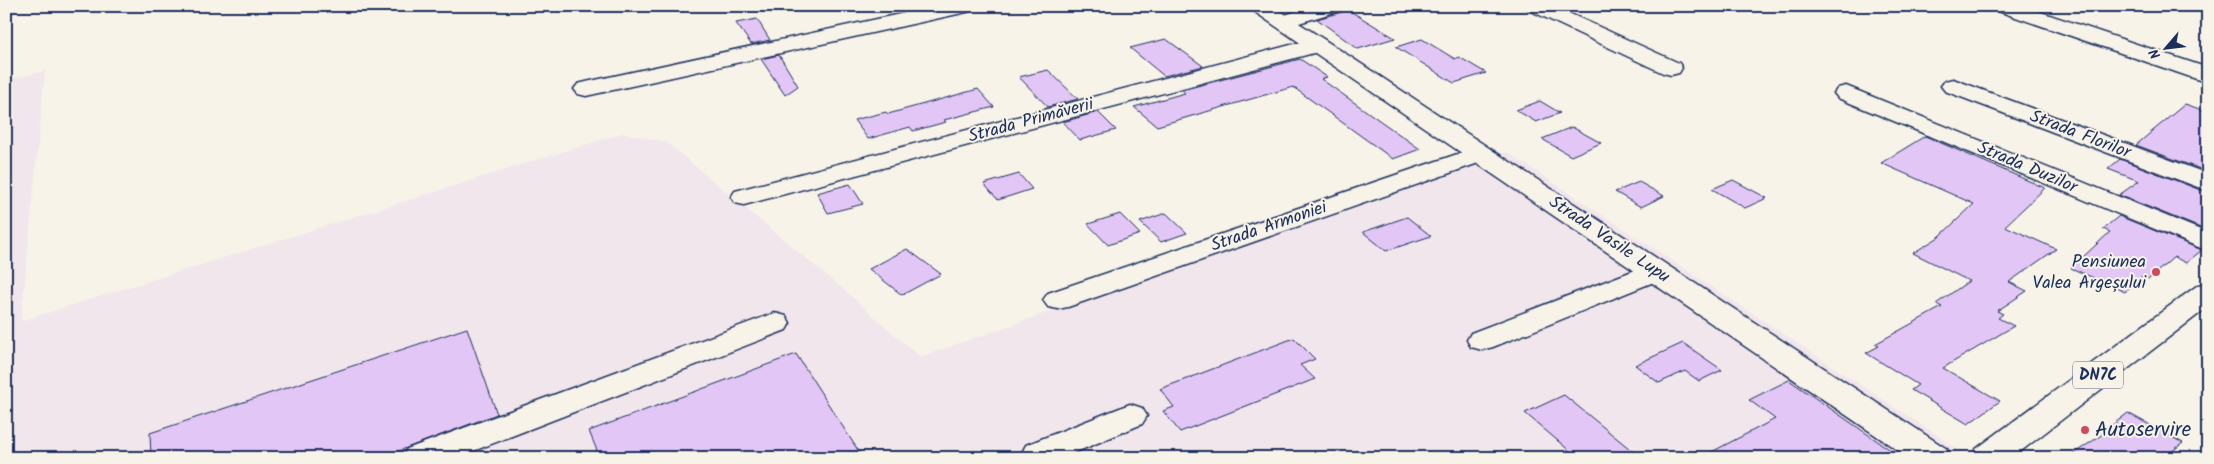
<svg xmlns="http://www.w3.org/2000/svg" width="2214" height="464" font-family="Kalam,sans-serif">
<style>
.built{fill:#f1e6ec}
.building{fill:#e2c7f6;stroke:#1b2f5e}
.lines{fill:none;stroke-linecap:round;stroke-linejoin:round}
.minor-casing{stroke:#1b2f5e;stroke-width:3}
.major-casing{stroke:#1b2f5e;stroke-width:3}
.minor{fill:#f7f3e8;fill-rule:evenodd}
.major{fill:#f7f3e8;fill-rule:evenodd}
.poi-dot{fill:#d1495b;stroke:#f7f3e8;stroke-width:2}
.labels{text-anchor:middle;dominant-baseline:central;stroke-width:4;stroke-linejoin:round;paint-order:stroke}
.shield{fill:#f7f3e8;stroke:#5d6a87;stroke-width:1}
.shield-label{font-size:16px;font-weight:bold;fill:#1b2f5e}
.street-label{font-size:18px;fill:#1b2f5e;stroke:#f7f3e8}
.poi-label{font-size:18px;fill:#1b2f5e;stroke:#f7f3e8;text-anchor:end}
.near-poi-label{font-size:21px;fill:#1b2f5e;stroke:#f7f3e8;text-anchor:start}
</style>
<rect width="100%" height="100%" fill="#f7f3e8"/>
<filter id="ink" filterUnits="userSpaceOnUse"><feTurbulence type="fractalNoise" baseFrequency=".02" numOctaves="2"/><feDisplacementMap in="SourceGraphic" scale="10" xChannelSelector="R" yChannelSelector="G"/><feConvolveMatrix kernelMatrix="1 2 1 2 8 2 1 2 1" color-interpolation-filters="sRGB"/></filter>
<g filter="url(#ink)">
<!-- built -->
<path class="built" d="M45,71L21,321L623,133L666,142L844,290L920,357L1507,152L1972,458H6V80Z"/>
<!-- building -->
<g class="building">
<path d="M1345,8L1395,38L1358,49L1317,19L1342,12Z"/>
<path d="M757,19L770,40L751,44L736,23Z"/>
<path d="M1166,39L1203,66L1164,76L1130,48Z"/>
<path d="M1422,39L1455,59L1459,57L1486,73L1454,83L1396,47Z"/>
<path d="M779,55L798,86L785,95L761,59Z"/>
<path d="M1300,59L1327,77L1321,79L1420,149L1393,159L1293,87L1157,126L1134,107L1185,93L1182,90Z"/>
<path d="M1048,70L1078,99L1048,107L1019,77Z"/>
<path d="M978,89L994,107L944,120L946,122L913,131L910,127L868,139L854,120L886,112L888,114Z"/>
<path d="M1540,101L1560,113L1536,122L1516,110Z"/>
<path d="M2185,104L2208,112V172L2136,145Z"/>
<path d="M1098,112L1116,130L1080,140L1063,122Z"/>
<path d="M1572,127L1601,143L1571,156L1542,139Z"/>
<path d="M1925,136L2045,188L2005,226L2056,249L2009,282L2027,291L1997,311L2003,314L1998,318L2014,326L1943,368L2000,401L1968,424L1911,390L1918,385L1866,353L1879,346L1875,344L1942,307L1936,304L1969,281L1913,253L1939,237L1974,204L1881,163Z"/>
<path d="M2120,159L2208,193V231L2119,195L2139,181L2108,169Z"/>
<path d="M1019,174L1032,189L998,200L984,184Z"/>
<path d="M1733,180L1767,198L1745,208L1712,189Z"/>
<path d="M1639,182L1664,196L1641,207L1615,192Z"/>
<path d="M850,184L863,204L828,213L817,193Z"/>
<path d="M1166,213L1187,233L1161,242L1140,222Z"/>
<path d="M1120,214L1140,234L1108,245L1088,224Z"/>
<path d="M2119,216L2202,250L2186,263L2174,257L2149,279L2142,276L2125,292L2071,268L2110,232L2103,229Z"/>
<path d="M1407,217L1431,236L1386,251L1363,232Z"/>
<path d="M907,249L941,274L902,295L869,269Z"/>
<path d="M467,328L497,414L380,458H151L150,433Z"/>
<path d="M1294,338L1315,359L1300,365L1315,379L1180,432L1163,411L1174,407L1160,389Z"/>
<path d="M1683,343L1722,370L1699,381L1685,371L1659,383L1635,365Z"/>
<path d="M796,354L863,458H600L589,431Z"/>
<path d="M1789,380L1902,458H1700L1775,419L1749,400Z"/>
<path d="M1564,395L1641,458H1578L1525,413Z"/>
<path d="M2128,413L2183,443L2163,458H2067L2109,430L2107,429Z"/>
</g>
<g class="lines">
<defs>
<g id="minor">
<path d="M937,6H977L974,10L967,12L586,96L578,94L574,89L578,84L586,82Z"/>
<path d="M1312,6H1344L1341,10L1283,28L1276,26L1272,22L1276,18Z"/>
<path d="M1526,6H1553L1679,63L1682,68L1679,73L1671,75L1663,73L1529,10Z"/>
<path d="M1992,6H2023L2208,68V83L1995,10Z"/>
<path d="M1317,38L1325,40L1328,45L1325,50L744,205L735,203L731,197L735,191Z"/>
<path d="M1953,79L2208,174V191L1945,91L1941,86L1945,81Z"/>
<path d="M1846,86L2208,233V251L1838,98L1834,93L1838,88Z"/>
<path d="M1481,146L1490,149L1494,154L1490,159L1068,307L1058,309L1048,307L1043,300L1048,293Z"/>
<path d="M1656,262L1666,265L1670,271L1666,277L1493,347L1482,350L1471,347L1467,340L1471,333Z"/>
<path d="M775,313L786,316L790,323L786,330L455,458H402L407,449Z"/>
<path d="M1130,404L1142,408L1147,416L1142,424L1062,458H1019L1026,445Z"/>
</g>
<g id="major">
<path d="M1249,6H1273L1947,449L1952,458H1909L1252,10Z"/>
<path d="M2208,283V307L2012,458H1971L1976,449L2198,285Z"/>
</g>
</defs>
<!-- minor casing -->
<use href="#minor" class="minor-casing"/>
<!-- major casing -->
<use href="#major" class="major-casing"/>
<!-- minor -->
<use href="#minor" class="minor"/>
<!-- major -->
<use href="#major" class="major"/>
</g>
</g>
<!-- markers -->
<g class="poi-dot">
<circle cx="2156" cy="272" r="5"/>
<circle cx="2085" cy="430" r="5"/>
</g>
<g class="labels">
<!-- shield labels -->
<rect class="shield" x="2073" y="361.5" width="50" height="27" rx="4"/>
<g class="shield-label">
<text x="2098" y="375">DN7C</text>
</g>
<!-- street labels -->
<g class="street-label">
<text transform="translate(1031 121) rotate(-15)">Strada Primăverii</text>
<text transform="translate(2080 135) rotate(21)">Strada Florilor</text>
<text transform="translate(2027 168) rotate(23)">Strada Duzilor</text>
<text transform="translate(1269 227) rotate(-19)">Strada Armoniei</text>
<text transform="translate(1609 240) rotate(34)">Strada Vasile Lupu</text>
</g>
<!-- poi labels -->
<g class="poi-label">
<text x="2146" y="262">Pensiunea<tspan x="2146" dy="21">Valea Argeșului</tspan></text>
</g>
<!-- near-poi labels -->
<g class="near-poi-label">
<text x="2095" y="430">Autoservire</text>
</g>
</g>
<!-- margin -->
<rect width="2214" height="464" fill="none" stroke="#f7f3e8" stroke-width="25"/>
<rect x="12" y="12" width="2189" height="439" fill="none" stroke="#1b2f5e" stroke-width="2" filter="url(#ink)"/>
<!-- north arrow -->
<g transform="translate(2166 48) rotate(242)" stroke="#f7f3e8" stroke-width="4" paint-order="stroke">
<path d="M0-4L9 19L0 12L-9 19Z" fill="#1b2f5e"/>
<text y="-8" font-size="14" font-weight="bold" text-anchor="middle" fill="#1b2f5e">N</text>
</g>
</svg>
